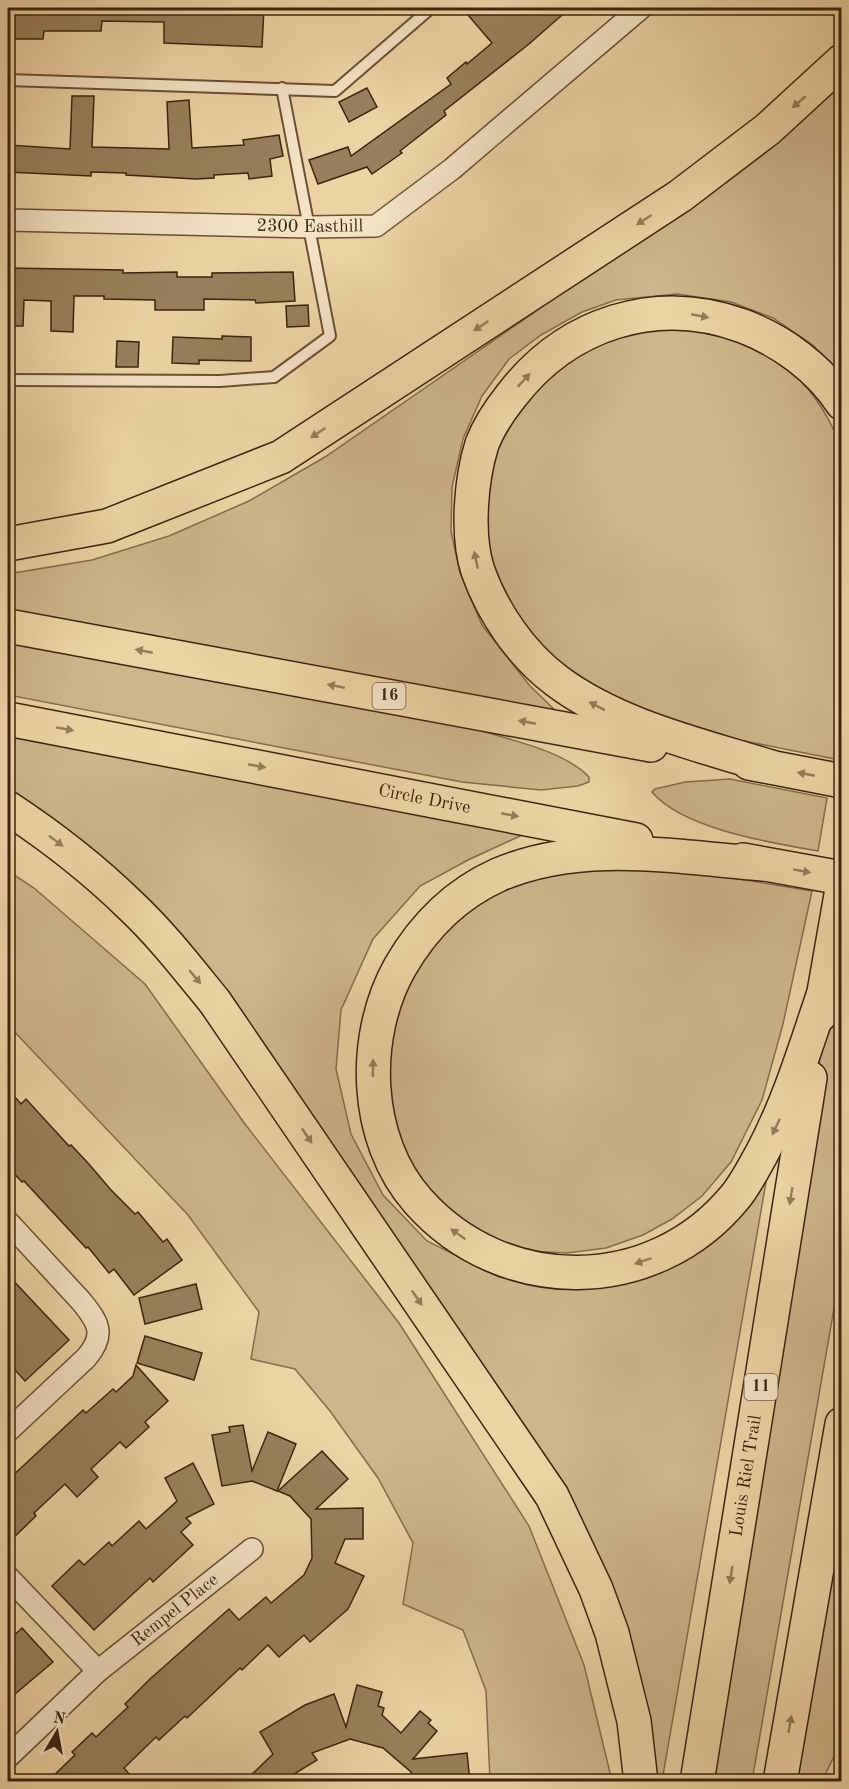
<svg xmlns="http://www.w3.org/2000/svg" width="849" height="1789" font-family="'Old Standard TT',serif">
<style>
.green{fill:#cfb58b;stroke:#866c4d;stroke-width:1.5}
.building{fill:#997f5c;stroke:#3e240f;stroke-width:1.5}
.lines{fill:none;stroke-linecap:round;stroke-linejoin:round}
.service-casing{stroke:#6a5034;stroke-width:14}
.minor-casing{stroke:#6a5034;stroke-width:24}
.motorway-casing{stroke:#3e240f;stroke-width:36}
.service{stroke:#f3e2c4;stroke-width:10}
.minor{stroke:#f3e2c4;stroke-width:21}
.motorway{stroke:#edd3a4;stroke-width:33}
.oneway{fill:#967c5a}
.labels{text-anchor:middle;dominant-baseline:central;stroke-width:5;stroke-linejoin:round;paint-order:stroke}
.shield{fill:#f3e2c4;stroke:#745d45;stroke-width:1.5}
.shield-label{font-size:16px;font-weight:bold;fill:#3e240f}
.street-label{font-size:18px;fill:#3e240f;stroke:#f3e2c4}
</style>
<rect width="100%" height="100%" fill="#edd3a4"/>
<filter id="stains"><feTurbulence type="fractalNoise" baseFrequency=".00333" numOctaves="4"/><feColorMatrix values="0 0 0 0 .2 0 0 0 0 .09 0 0 0 0 .02 0 0 0 .5 -.17"/></filter>
<radialGradient id="worn" r=".72"><stop offset=".6" stop-color="#630" stop-opacity="0"/><stop offset="1" stop-color="#630" stop-opacity=".3"/></radialGradient>
<!-- green -->
<g class="green">
<path d="M841,77V377L813,345L773,318L731,302L677,294L616,300L582,312L541,335L509,359L482,396L463,439L452,487L451,531L460,573L482,625L530,686L560,715L8,609V574L92,560L169,536L249,501L325,457L542,307L788,128Z"/>
<path d="M690,327C768,346 810,370 841,446L842,719L835,759L659,724L553,668L486,570L483,471L523,391L610,331Z"/>
<path d="M8,642L472,728C507,739 565,751 589,777V782L578,786L541,790L462,782L8,695Z"/>
<path d="M8,731L531,831L468,860L420,886L373,939L341,1010L336,1069L351,1134L383,1195L427,1241L499,1277L569,1286L636,1274L770,1159L662,1781H642L596,1576L109,867L42,811L8,790Z"/>
<path d="M730,779L827,798L818,851C772,843 683,829 652,792L655,789L685,782Z"/>
<path d="M656,865L812,891L783,1024L762,1100L731,1162L702,1196L672,1219L643,1235L606,1248L567,1253L529,1251L495,1241L452,1218L402,1165L376,1046L448,912L535,867Z"/>
<path d="M8,871L34,888L145,984L245,1124L399,1323L529,1526L584,1665L612,1781H490L486,1691L463,1630L403,1604L413,1543L378,1478L330,1411L295,1369L251,1359L259,1312L188,1215L8,1025Z"/>
<path d="M841,934V1268L752,1781L698,1782Z"/>
<path d="M841,1464V1742L822,1781L786,1782Z"/>
</g>
<!-- building -->
<g class="building">
<path d="M8,8H264L262,47L164,43V22L102,21L101,31H44L43,39H8Z"/>
<path d="M462,8H570L529,44L444,111L446,115L400,151L402,153L372,174L367,167L318,184L309,160L348,147L351,156L451,84L447,78L466,62L467,64L492,43Z"/>
<path d="M367,88L377,107L349,122L339,102Z"/>
<path d="M72,96H94L92,147L169,149L167,102L189,100L192,148L244,145L243,140L279,135L283,156L270,159L272,176L249,179L248,173L214,175V178L196,179L126,175V173L91,172V176L8,172V145L70,149Z"/>
<path d="M8,268L123,270V273L177,272V277H212V273L293,272L295,301L256,303L255,300L204,299V310H155V300L104,299V296H74L73,332L51,331V301L24,300L23,326H8Z"/>
<path d="M308,305L309,326L287,327L286,306Z"/>
<path d="M222,336L251,337V361L199,360V364L172,363L173,337L222,339Z"/>
<path d="M117,341L139,342L138,367H116Z"/>
<path d="M8,1089L21,1104L26,1099L69,1146L71,1145L88,1163L111,1190L135,1214L138,1212L163,1242L167,1239L182,1260L134,1295L114,1269L109,1273L88,1247L86,1248L24,1181L22,1182L8,1167Z"/>
<path d="M8,1275L69,1340L25,1381L8,1362Z"/>
<path d="M196,1284L202,1309L145,1324L139,1298Z"/>
<path d="M145,1336L202,1353L194,1380L137,1363Z"/>
<path d="M136,1365L168,1401L145,1422L149,1427L126,1448L120,1442L91,1469L98,1477L77,1497L65,1484L34,1513L36,1516L8,1543V1480L83,1410L86,1413L113,1389L116,1392L133,1376Z"/>
<path d="M243,1425L252,1471L268,1432L296,1444L277,1491L252,1481L222,1486L212,1435L230,1432L229,1427Z"/>
<path d="M322,1451L348,1479L316,1509L363,1508V1539H345L335,1563L364,1576L348,1609L310,1642L304,1635L279,1657L268,1645L242,1670L240,1668L187,1718L185,1716L159,1740L156,1737L124,1768L136,1782H47L75,1755L72,1752L92,1733L96,1737L128,1707L125,1704L150,1679L229,1609L239,1620L266,1597L271,1603L304,1575L312,1558L311,1519L290,1496L278,1491Z"/>
<path d="M193,1463L214,1504L186,1518L191,1523L181,1532L193,1545L153,1582L150,1578L94,1630L52,1586L79,1560L84,1565L109,1542L112,1546L139,1521L146,1529L177,1501L165,1478Z"/>
<path d="M22,1628L53,1662L8,1700V1641Z"/>
<path d="M357,1685L382,1692L378,1706L384,1708L382,1715L401,1733L420,1711L431,1720L428,1723L437,1731L413,1759L467,1753L470,1782H413L411,1772L383,1748L350,1739L312,1753L317,1760L281,1782H244L273,1754L260,1732L305,1705L334,1694L346,1727Z"/>
</g>
<g class="lines">
<defs>
<g id="service">
<path d="M8,80L335,91L431,8"/>
<path d="M8,380L220,381L274,377L330,336L282,88"/>
</g>
<g id="minor">
<path id="s1" d="M8,220L309,227L376,226L452,169L641,8"/>
<path d="M8,1222L81,1301C99,1323 106,1335 86,1358L8,1431"/>
<path d="M8,1577L98,1671L8,1757"/>
<path id="s2" d="M98,1671L252,1549"/>
</g>
<g id="motorway">
<path d="M8,544L107,526L281,457L680,196L768,129L842,61"/>
<path d="M8,626L651,745"/>
<path id="s3" d="M8,719L636,840"/>
<path d="M749,763L842,781"/>
<path d="M771,767C700,745 617,726 557,681C521,654 493,613 478,571C466,535 471,479 482,444C489,426 499,411 511,396C567,323 656,294 743,326C782,341 819,368 842,403"/>
<path d="M8,808C52,837 92,868 130,905C162,935 188,969 215,1002L552,1496L596,1589L612,1633L634,1721L641,1782"/>
<path d="M743,860L842,878"/>
<path d="M763,864C676,857 581,839 498,875C456,894 423,927 400,967C361,1036 363,1139 418,1201C503,1297 653,1297 735,1197C745,1185 753,1169 761,1155C789,1103 805,1048 824,993"/>
<path d="M820,1015L842,889"/>
<path id="s4" d="M697,1782L810,1078"/>
<path d="M780,1782L842,1424"/>
</g>
</defs>
<!-- service casing -->
<use href="#service" class="service-casing"/>
<!-- minor casing -->
<use href="#minor" class="minor-casing"/>
<!-- motorway casing -->
<use href="#motorway" class="motorway-casing"/>
<!-- service -->
<use href="#service" class="service"/>
<!-- minor -->
<use href="#minor" class="minor"/>
<!-- motorway -->
<use href="#motorway" class="motorway"/>
</g>
<!-- one-way arrows -->
<defs><path id="oneway-solid" d="M-6-.8H1V-3.2L6.5 0L1 3.2V.8H-6Z" transform="scale(1.5)"/></defs>
<g class="oneway">
<use href="#oneway-solid" transform="translate(799 102) rotate(139)"/>
<use href="#oneway-solid" transform="translate(644 220) rotate(147)"/>
<use href="#oneway-solid" transform="translate(700 316) rotate(11)"/>
<use href="#oneway-solid" transform="translate(481 326) rotate(147)"/>
<use href="#oneway-solid" transform="translate(524 380) rotate(-47)"/>
<use href="#oneway-solid" transform="translate(318 433) rotate(147)"/>
<use href="#oneway-solid" transform="translate(476 560) rotate(-102)"/>
<use href="#oneway-solid" transform="translate(144 651) rotate(-169)"/>
<use href="#oneway-solid" transform="translate(336 686) rotate(-169)"/>
<use href="#oneway-solid" transform="translate(597 706) rotate(-153)"/>
<use href="#oneway-solid" transform="translate(527 722) rotate(-169)"/>
<use href="#oneway-solid" transform="translate(65 729) rotate(10)"/>
<use href="#oneway-solid" transform="translate(257 766) rotate(11)"/>
<use href="#oneway-solid" transform="translate(806 774) rotate(-169)"/>
<use href="#oneway-solid" transform="translate(510 815) rotate(11)"/>
<use href="#oneway-solid" transform="translate(56 841) rotate(37)"/>
<use href="#oneway-solid" transform="translate(802 871) rotate(10)"/>
<use href="#oneway-solid" transform="translate(195 977) rotate(50)"/>
<use href="#oneway-solid" transform="translate(373 1068) rotate(-89)"/>
<use href="#oneway-solid" transform="translate(776 1127) rotate(115)"/>
<use href="#oneway-solid" transform="translate(307 1136) rotate(56)"/>
<use href="#oneway-solid" transform="translate(791 1196) rotate(99)"/>
<use href="#oneway-solid" transform="translate(458 1234) rotate(-145)"/>
<use href="#oneway-solid" transform="translate(643 1261) rotate(161)"/>
<use href="#oneway-solid" transform="translate(417 1298) rotate(56)"/>
<use href="#oneway-solid" transform="translate(731 1575) rotate(99)"/>
<use href="#oneway-solid" transform="translate(790 1724) rotate(-80)"/>
</g>
<g class="labels">
<!-- shield labels -->
<g class="shield">
<rect x="372.5" y="683" width="33" height="26" rx="4.5"/>
<rect x="744.5" y="1374" width="33" height="26" rx="4.5"/>
</g>
<g class="shield-label">
<text x="389" y="696">16</text>
<text x="761" y="1387">11</text>
</g>
<!-- street labels -->
<g class="street-label">
<text stroke="none"><textPath href="#s1" startOffset="302">2300 Easthill</textPath></text>
<text stroke="none"><textPath href="#s3" startOffset="424">Circle Drive</textPath></text>
<text stroke="none"><textPath href="#s4" startOffset="310">Louis Riel Trail</textPath></text>
<text stroke="none"><textPath href="#s2" startOffset="98">Rempel Place</textPath></text>
</g>
</g>
<!-- margin -->
<rect width="849" height="1789" fill="none" stroke="#edd3a4" stroke-width="30"/>
<rect x="9" y="9" width="831" height="1771" fill="none" stroke="#3e240f" stroke-width="3"/>
<rect x="15" y="15" width="819" height="1759" fill="none" stroke="#3e240f" stroke-width="1.5"/>
<!-- north arrow -->
<g transform="translate(57 1732) rotate(10)" stroke="#f3e2c4" stroke-width="4.5" paint-order="stroke">
<path d="M0-4.5L10 22L0 15L-10 22Z" fill="#3e240f"/>
<text y="-9" font-size="16" font-weight="bold" text-anchor="middle" fill="#3e240f">N</text>
</g>
<rect width="100%" height="100%" filter="url(#stains)"/>
<rect width="100%" height="100%" fill="url(#worn)"/>
</svg>
